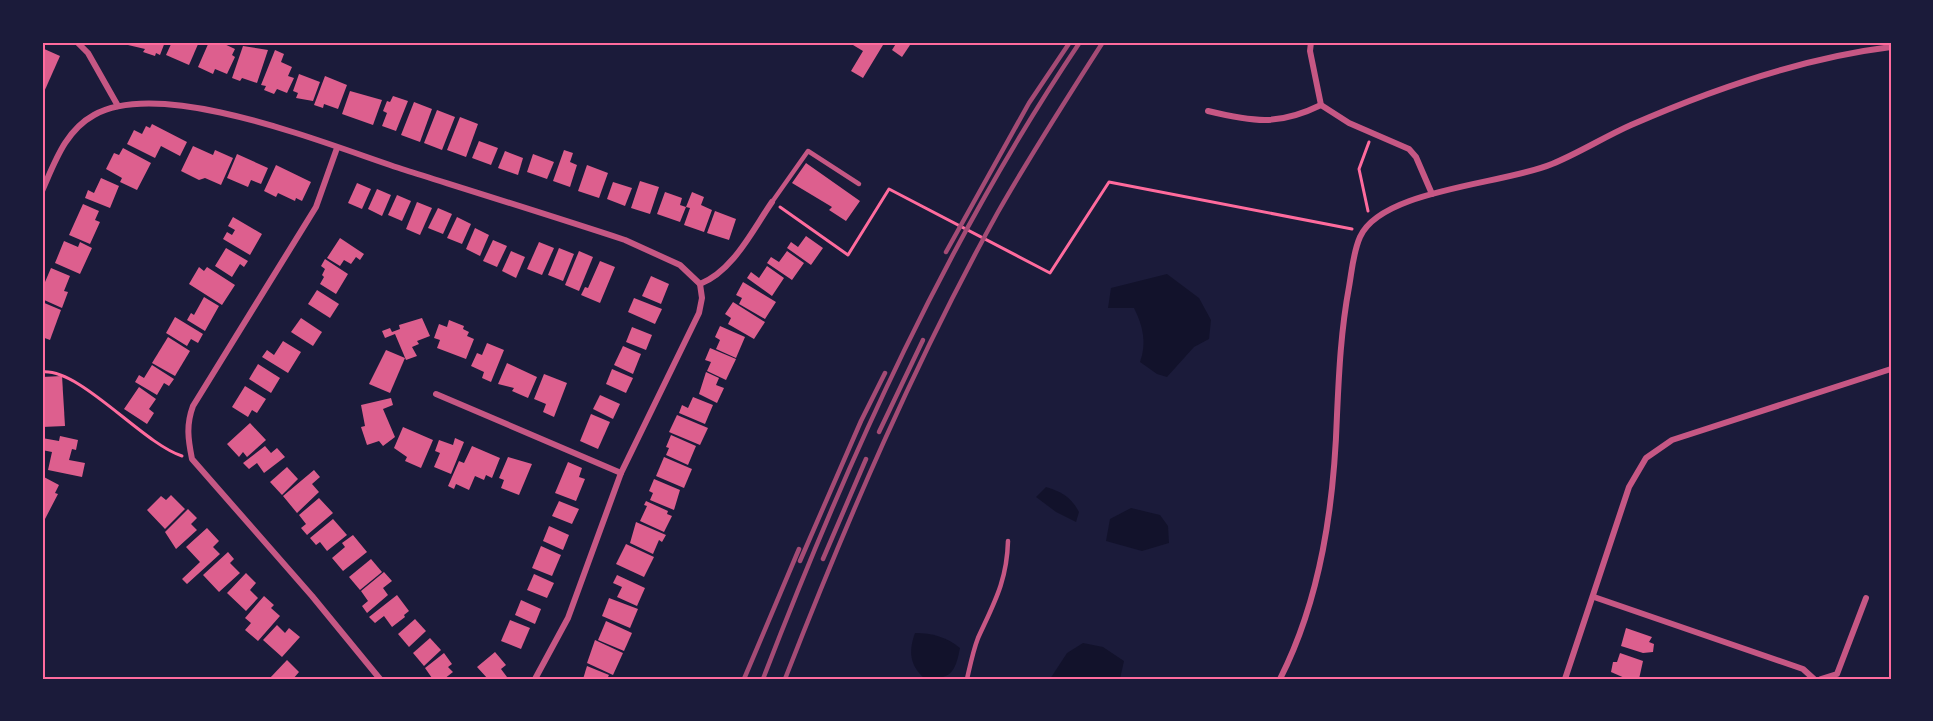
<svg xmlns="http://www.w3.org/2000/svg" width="1933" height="721" font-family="'IBM Plex Sans',sans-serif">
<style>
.water{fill:#12122b}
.building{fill:#dd5f8e}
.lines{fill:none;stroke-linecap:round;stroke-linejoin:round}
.path{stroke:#ff6b9d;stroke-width:3}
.service{stroke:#c65784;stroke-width:4.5}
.minor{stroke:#c65784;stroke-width:6}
.rail{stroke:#a44b75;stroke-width:4.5}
.neatline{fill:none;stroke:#ff6b9d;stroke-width:2}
</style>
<rect width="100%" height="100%" fill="#1b1b3a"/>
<!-- water -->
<g class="water">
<path d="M1167,274L1199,298L1211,320L1209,339L1194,347L1167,377L1157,374L1140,362C1147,343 1143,326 1134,308H1108L1111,288Z"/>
<path d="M1046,487C1062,492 1071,497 1079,512L1076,522L1056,512L1036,497Z"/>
<path d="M1131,508L1160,515L1168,526L1169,543L1142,551L1106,541L1110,519Z"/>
<path d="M915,633C932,633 947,637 960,648C955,673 951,679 925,679C910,666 908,652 915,633Z"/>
<path d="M1083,643L1103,647L1124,661L1120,679H1050L1067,653Z"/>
</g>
<!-- building -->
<g class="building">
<path d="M129,42H165L160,55L156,53L155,56L143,52L145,49L128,45Z"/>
<path d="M172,42H199L189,65L166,55Z"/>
<path d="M209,42H220L235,49L232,55L235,57L227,74L215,69L213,74L198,67Z"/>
<path d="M848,42H878L883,45L863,78L851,71L863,51Z"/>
<path d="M897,42H912L902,57L892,50Z"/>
<path d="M243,46L268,50L257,83L242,78L240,81L232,78Z"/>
<path d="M42,48L60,56L44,92L42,91Z"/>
<path d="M275,50L284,54L281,62L292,67L288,76L294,78L287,93L277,89L274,94L264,90L266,86L261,85Z"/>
<path d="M299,74L320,82L313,101L296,98L298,93L293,91Z"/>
<path d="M325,76L347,85L338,109L324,104L323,108L314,105Z"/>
<path d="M350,91L382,100L373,125L342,114Z"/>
<path d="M393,96L408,101L396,131L382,126L387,113L383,111L387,101L390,102Z"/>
<path d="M414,102L432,109L420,142L401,135Z"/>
<path d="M437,110L455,117L442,150L424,143Z"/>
<path d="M460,117L478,124L466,157L447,150Z"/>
<path d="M152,124L187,142L180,156L161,146L155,158L127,144L134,130L142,134L146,126L150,128Z"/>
<path d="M479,141L498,148L491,165L472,158Z"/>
<path d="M193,146L213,155L215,150L233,158L221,185L205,178L199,180L181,171Z"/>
<path d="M123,148L151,163L137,190L120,182L122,178L106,169L114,153L119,155Z"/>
<path d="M564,150L573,153L570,162L577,165L570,187L553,181Z"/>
<path d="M505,151L523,158L518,175L498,168Z"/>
<path d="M237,154L268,168L261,184L251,180L248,187L227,178Z"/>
<path d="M533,154L554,162L547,179L527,172Z"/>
<path d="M806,163L860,201L846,221L829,210L832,207L792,183Z"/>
<path d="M276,165L311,182L302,201L296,198L295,201L278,193L276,197L264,191Z"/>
<path d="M587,165L608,173L599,198L578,191Z"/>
<path d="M101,178L119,186L110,208L85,198L88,190L94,193Z"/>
<path d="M640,181L659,187L650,214L631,208Z"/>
<path d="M613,182L632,188L625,206L607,199Z"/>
<path d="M357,183L371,189L362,209L348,203Z"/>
<path d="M377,189L391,195L382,216L368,209Z"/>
<path d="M665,192L682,198L680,205L686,207L680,222L657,214Z"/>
<path d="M692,192L704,197L701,205L712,210L704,232L684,225L690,208L686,207Z"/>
<path d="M397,195L411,201L402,221L388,215Z"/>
<path d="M417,202L432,208L420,235L406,229Z"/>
<path d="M83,204L99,211L95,220L100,222L90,244L69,235Z"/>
<path d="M438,208L452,214L443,234L428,228Z"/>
<path d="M715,211L736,219L729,240L707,233Z"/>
<path d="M233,217L262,234L250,255L223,239L227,232L232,235L235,230L228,226Z"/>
<path d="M457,217L471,224L462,244L447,238Z"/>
<path d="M475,228L489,235L480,256L466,249Z"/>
<path d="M806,236L823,248L811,265L787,248L791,242L798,247Z"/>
<path d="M340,238L364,254L360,260L356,257L351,264L344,260L340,266L327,258Z"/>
<path d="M493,240L507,246L497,267L483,261Z"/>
<path d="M64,241L78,247L80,242L92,248L80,274L55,263Z"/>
<path d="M539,242L554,248L542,275L527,269Z"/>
<path d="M226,248L248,261L244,267L240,264L232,277L215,266Z"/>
<path d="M559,248L574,254L563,281L548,275Z"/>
<path d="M511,251L525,257L516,278L502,271Z"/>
<path d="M579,251L593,257L579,291L565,285Z"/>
<path d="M787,251L804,263L792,280L767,263L771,257L779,262Z"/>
<path d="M325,259L348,274L336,294L320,284L324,277L322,275L325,269L321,266Z"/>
<path d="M600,261L615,267L600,303L581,295L585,287L588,288Z"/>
<path d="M767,266L784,278L772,296L747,278L751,272L759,278Z"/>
<path d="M199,267L204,271L207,267L235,285L222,305L189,284Z"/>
<path d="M51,268L70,276L64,291L68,292L62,308L42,299V289Z"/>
<path d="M651,276L669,284L661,304L642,296Z"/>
<path d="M743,282L776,302L765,319L739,304L742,298L736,295Z"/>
<path d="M317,290L339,304L330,318L308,304Z"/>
<path d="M204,297L219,306L205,331L187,320L191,313L194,315Z"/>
<path d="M634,298L662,309L655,324L628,312Z"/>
<path d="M42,302L61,310L50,340L42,337Z"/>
<path d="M733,302L765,322L754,339L728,324L731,318L725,314Z"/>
<path d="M175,317L203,334L198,343L191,339L187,346L166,333Z"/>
<path d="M301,318L322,332L313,346L291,332Z"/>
<path d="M422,318L430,336L417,341L419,344L412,347L417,356L406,360L395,334L385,338L382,331L390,328L392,332L400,329L399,325Z"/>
<path d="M449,320L464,326L463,329L469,332L467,336L474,339L466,359L437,348L440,340L434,338L439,324L447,327Z"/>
<path d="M720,326L745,337L736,358L716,349L720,340L715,337Z"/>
<path d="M632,327L652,335L646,350L626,342Z"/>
<path d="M168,337L190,351L175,376L152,363Z"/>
<path d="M283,341L301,352L288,373L262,357L267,350L274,355Z"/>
<path d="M487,343L504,350L491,382L482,378L484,372L471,366L477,353L482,355Z"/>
<path d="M623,346L641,354L633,374L614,365Z"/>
<path d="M710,348L736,359L726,380L707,371L711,362L705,360Z"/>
<path d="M386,350L405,358L390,393L369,384Z"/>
<path d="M507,363L537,377L528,398L512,391L514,388L498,384Z"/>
<path d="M258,364L280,378L271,393L249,379Z"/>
<path d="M152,365L174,379L169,386L164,383L157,395L135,382L139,375L144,378Z"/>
<path d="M612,369L633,378L626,393L606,384Z"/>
<path d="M706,372L719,378L716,385L724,388L717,403L699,394Z"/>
<path d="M544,374L567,383L554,417L543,412L546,404L534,399Z"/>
<path d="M62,376L65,426L42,427V377Z"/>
<path d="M245,386L266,399L257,413L252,410L248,417L232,407Z"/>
<path d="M139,387L156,399L149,409L154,413L147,424L124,409Z"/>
<path d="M600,395L620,404L613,419L593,409Z"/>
<path d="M693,397L713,405L705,424L679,413L682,405L688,408Z"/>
<path d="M391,398L393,405L383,409L395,437L383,446L379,441L367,445L361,427L365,426L361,405Z"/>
<path d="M591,414L610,422L598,449L580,441Z"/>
<path d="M677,415L708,428L700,445L669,432Z"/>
<path d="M250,423L266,440L247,457L243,452L239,457L227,444Z"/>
<path d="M403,427L433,440L421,468L405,461L407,457L394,448Z"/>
<path d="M671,435L696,446L688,465L666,455L669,448L666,447Z"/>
<path d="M60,436L78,440L76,450L72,449L69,460L85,463L82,477L48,470L52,452L42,450V438L59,441Z"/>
<path d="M455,438L464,442L451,474L434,467L440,453L435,451L439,440L453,445Z"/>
<path d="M265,446L271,453L277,448L285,457L264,473L257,463L249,469L243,463Z"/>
<path d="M472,446L500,458L492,478L486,475L484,480L475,476L469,490L456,484L454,489L448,486L459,461L464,463Z"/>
<path d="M508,457L532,464L519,495L501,488L504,480L499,478Z"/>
<path d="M664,457L692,469L684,488L656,476Z"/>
<path d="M568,462L582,468L579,477L585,479L576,501L555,493Z"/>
<path d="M287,467L298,479L282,495L270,482Z"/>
<path d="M314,470L320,477L312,484L319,492L297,513L283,496Z"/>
<path d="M42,476L59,485L55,493L58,494L45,519L42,517Z"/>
<path d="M654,479L680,490L674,510L650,500L653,493L649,491Z"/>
<path d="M171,495L185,509L165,529L147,510L161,496L166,500Z"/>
<path d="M319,498L333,513L307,535L301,528L306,524L299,515Z"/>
<path d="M559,501L579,509L572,524L552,516Z"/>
<path d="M646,501L668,511L667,514L672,516L664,532L640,521L647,506L644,505Z"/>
<path d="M188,509L197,518L191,524L197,530L176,549L165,532Z"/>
<path d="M333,519L347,535L327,551L320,542L316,545L310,538Z"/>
<path d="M636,522L666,535L662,542L659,540L653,554L630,543Z"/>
<path d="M549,526L569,535L563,550L543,541Z"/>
<path d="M207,528L219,541L213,547L220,554L187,584L182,579L200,562L186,547Z"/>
<path d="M353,535L367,552L343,571L332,558L345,547L342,543Z"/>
<path d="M626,544L654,557L644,577L616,564Z"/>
<path d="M541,546L561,555L552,576L532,568Z"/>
<path d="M228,552L234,559L230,563L240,573L219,592L203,575Z"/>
<path d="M371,559L382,572L360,590L349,577Z"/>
<path d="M384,572L392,581L383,588L388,595L367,613L362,606L368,601L361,591Z"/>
<path d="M246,573L256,583L250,590L258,598L246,611L227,593Z"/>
<path d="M534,574L554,583L547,598L527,590Z"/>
<path d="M617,575L645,588L637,606L617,597L622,587L613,583Z"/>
<path d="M397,595L409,611L404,615L405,617L392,627L384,616L375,623L369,617Z"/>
<path d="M264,596L274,605L271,608L280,616L258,641L245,630L251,623L245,618Z"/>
<path d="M609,598L638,609L630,628L602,616Z"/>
<path d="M521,600L541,609L535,624L515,615Z"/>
<path d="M415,619L426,631L409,647L398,634Z"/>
<path d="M510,620L530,628L521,649L501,641Z"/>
<path d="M606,621L632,633L624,651L598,640Z"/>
<path d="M277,625L285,633L289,628L300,637L282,657L263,640Z"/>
<path d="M1626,628L1652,637L1649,642L1654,644L1653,652L1643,653L1621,646Z"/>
<path d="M430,638L441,650L424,666L413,653Z"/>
<path d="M595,640L623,653L613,675L587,663Z"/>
<path d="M495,652L506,665L501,669L507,677L506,679H488L477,667Z"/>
<path d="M444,653L452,664L448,667L453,672L444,679H431L432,678L425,668Z"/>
<path d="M1620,653L1643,661L1639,679H1627L1611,672L1613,662H1617Z"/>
<path d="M287,660L299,672L293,679H269Z"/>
<path d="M587,666L609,675L607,679H583Z"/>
</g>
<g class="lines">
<!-- path -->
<g class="path">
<path d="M780,207L848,255L889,189L1050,273L1109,182L1352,229"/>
<path d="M1368,211L1359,169L1369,142"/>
<path d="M42,372C80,368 142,443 182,456"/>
</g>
<!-- service -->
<g class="service">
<path d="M772,202L808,151L859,184"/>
<path d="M967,679C970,666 973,651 978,638C994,603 1007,581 1008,541"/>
</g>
<!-- minor -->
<g class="minor">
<path d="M77,42L88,53L118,106"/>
<path d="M1311,42L1310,51L1321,105L1349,123L1409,149L1416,157L1432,194"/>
<path d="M1208,111C1254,122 1278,126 1321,105"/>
<path d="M337,148L316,207L193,406C186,425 188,439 192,459L312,596L380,679"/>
<path d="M42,191C55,162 65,131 94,115C164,76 333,147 405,170C478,193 552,216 625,240L680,265L700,284"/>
<path d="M436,394L621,473"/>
<path d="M1594,597L1803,669L1814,679"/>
<path d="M535,679L568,618L621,473L699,313L702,298L700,284C733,271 752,231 772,202"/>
<path d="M1280,679C1321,598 1334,505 1337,415C1339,371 1341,330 1349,287C1352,270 1353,253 1360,237C1381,189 1506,184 1552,164C1579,153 1604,137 1631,125C1713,89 1802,58 1891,47"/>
<path d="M1565,679L1629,487L1646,458L1672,440L1891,369"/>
<path d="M1821,679L1837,674L1866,598"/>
</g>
<!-- rail -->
<g class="rail">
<path d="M946,252L1029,103L1070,42"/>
<path d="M879,432L923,340"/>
<path d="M823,559L866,459"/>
<path d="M800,561L861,421L885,373"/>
<path d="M744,679L799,549"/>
<path d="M763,679C848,458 948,238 1080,42"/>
<path d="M785,679C847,520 915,362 998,212C1031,154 1067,98 1103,42"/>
</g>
</g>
<!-- border -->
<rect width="1933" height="721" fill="none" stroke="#1b1b3a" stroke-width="87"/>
<rect x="44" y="44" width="1846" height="634" class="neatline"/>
</svg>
